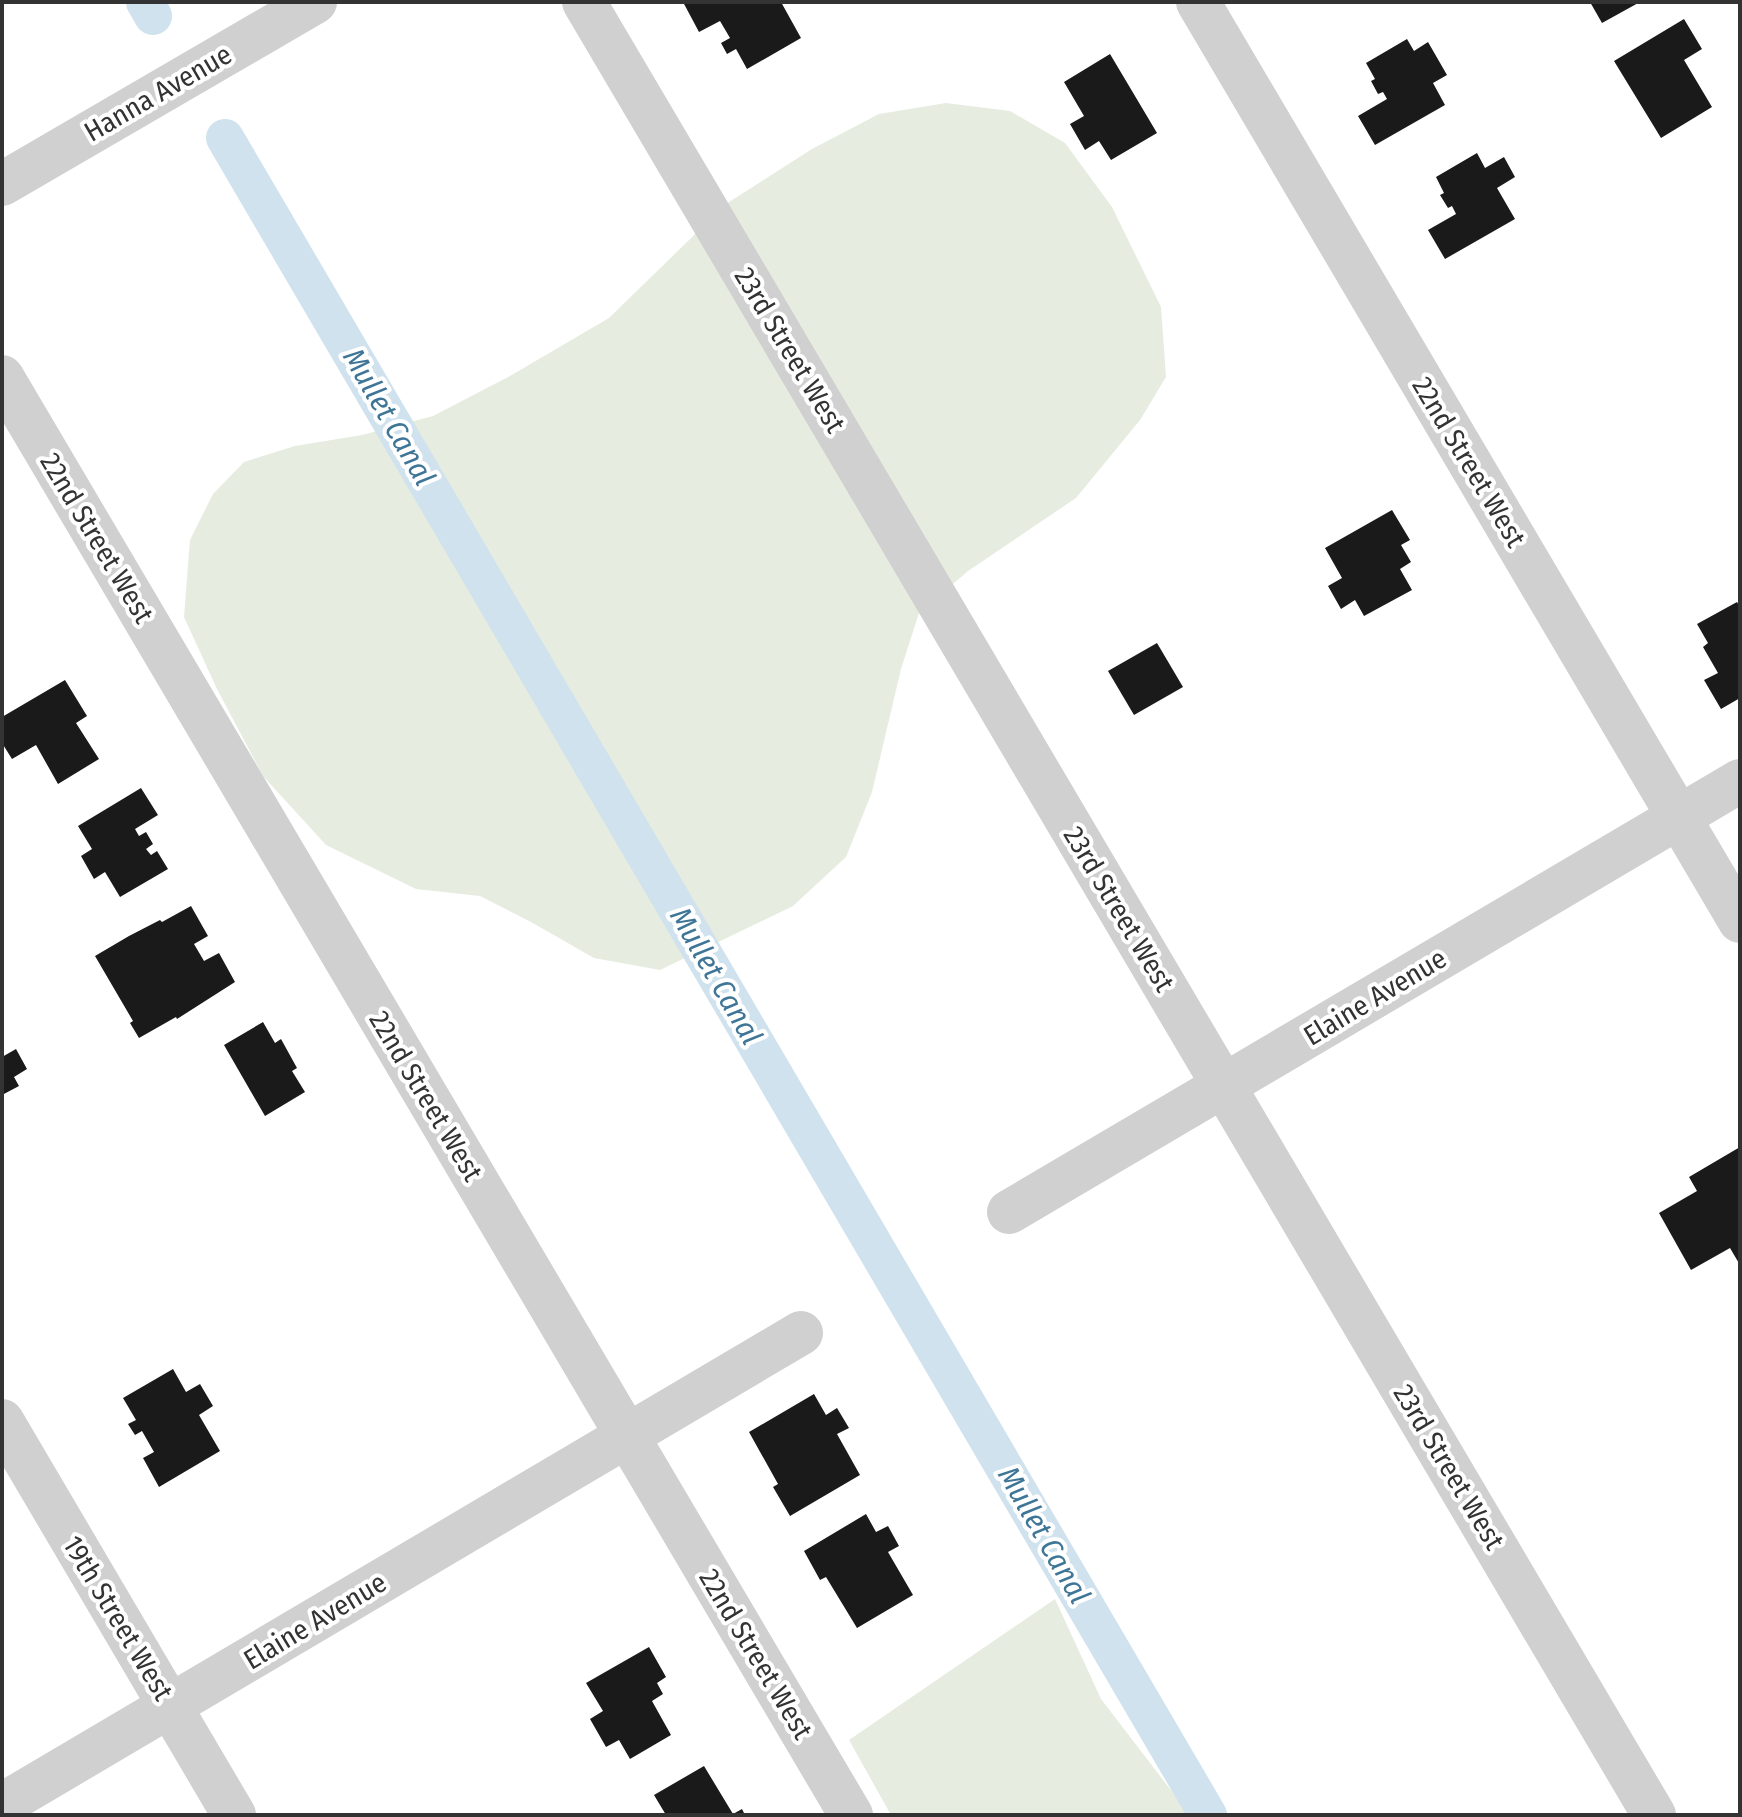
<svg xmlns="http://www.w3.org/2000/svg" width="1742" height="1817" font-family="'Fira Sans Condensed',sans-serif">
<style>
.green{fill:#e6ecdf}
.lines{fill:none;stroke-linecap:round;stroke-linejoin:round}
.canal{stroke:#cfe2ee;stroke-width:38}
.building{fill:#1a1a1a}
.minor{stroke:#d0d0d0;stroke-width:44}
.labels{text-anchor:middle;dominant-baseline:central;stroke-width:8;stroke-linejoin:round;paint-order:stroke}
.street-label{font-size:28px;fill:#333;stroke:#fff}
.water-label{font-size:30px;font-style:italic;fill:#3f7597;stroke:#fff}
</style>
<rect width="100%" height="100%" fill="#fff"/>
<!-- green -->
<g class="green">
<path d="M946,103L1010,111L1065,143L1112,207L1161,307L1166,377L1140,420L1076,498L968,571L919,613L901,669L872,792L846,857L793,906L660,970L594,958L531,922L480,896L416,889L326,845L263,776L217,689L184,617L190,540L213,494L244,462L295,446L362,435L433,416L510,376L609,318L726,204L812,149L879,114Z"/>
<path d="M1055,1599L1101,1699L1190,1815H891L849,1740Z"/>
</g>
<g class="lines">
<!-- canal -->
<g class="canal">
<path d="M145,2L153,16"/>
<path d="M225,138L1208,1815"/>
</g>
</g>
<!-- building -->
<g class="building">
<path d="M683,2H781L801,38L747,69L736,49L727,54L721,43L730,38L720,21L699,32Z"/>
<path d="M1590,2H1640L1602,23Z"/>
<path d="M1684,19L1702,49L1684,60L1712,107L1661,138L1614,61Z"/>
<path d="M1407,39L1414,51L1428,42L1447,75L1433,83L1445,105L1375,145L1358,116L1387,99L1383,92L1378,94L1371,81L1375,79L1366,63Z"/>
<path d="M1110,54L1157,133L1111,160L1099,141L1085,150L1070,124L1084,116L1064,82Z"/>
<path d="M1477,153L1485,168L1504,157L1515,177L1497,188L1515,219L1445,259L1428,230L1456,214L1452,206L1448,208L1440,195L1444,193L1436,177Z"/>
<path d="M1392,510L1410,540L1401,545L1411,562L1400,569L1412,590L1364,616L1355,600L1341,609L1328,586L1342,578L1325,548Z"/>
<path d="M1737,602L1740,607V698L1721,709L1704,680L1718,673L1703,647L1708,643L1697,624Z"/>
<path d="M1157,643L1183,687L1134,715L1108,671Z"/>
<path d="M65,680L87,716L76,723L99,759L58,784L36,745L12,759L2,743V717Z"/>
<path d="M141,788L158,815L135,829L139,836L146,832L153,844L146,849L151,855L157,851L168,869L120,897L105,872L94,879L81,856L92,849L78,826Z"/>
<path d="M191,906L208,936L194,944L204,961L219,953L235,982L177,1019L176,1017L139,1038L130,1023L133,1021L95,956L129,936L160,920L162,922Z"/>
<path d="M263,1022L275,1043L281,1039L297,1068L292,1071L305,1092L265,1116L224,1045Z"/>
<path d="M16,1049L27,1069L14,1077L19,1086L2,1095V1057Z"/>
<path d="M1740,1147V1265L1730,1248L1691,1270L1659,1213L1697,1191L1689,1177Z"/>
<path d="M173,1369L186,1392L200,1384L213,1406L199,1415L220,1451L159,1487L143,1458L154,1452L142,1431L135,1435L128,1424L136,1420L123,1398Z"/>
<path d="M814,1394L826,1415L837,1408L849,1428L837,1434L860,1475L790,1516L773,1487L778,1484L749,1432Z"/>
<path d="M866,1514L876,1532L888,1526L899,1546L888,1552L913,1595L857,1628L826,1577L820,1580L804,1551Z"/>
<path d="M649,1647L666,1677L657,1683L663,1694L652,1701L671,1735L630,1759L619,1740L606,1747L590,1719L603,1711L586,1683Z"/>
<path d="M704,1766L733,1814L742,1809L745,1815H666L654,1795Z"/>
</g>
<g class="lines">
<!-- minor -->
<g class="minor">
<path d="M584,2L1654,1815"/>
<path d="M1198,2L1740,921"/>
<path d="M2,184L315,2"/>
<path d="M2,377L851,1815"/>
<path d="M1009,1212L1740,781"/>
<path d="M2,1421L234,1815"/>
<path d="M2,1805L801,1333"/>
</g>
</g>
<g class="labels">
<!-- street labels -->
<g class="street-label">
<text transform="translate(158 93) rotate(-30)">Hanna Avenue</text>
<text transform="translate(790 350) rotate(59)">23rd Street West</text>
<text transform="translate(1469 462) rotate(59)">22nd Street West</text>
<text transform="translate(97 538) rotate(59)">22nd Street West</text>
<text transform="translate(1119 909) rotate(59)">23rd Street West</text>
<text transform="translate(1375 997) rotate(-31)">Elaine Avenue</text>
<text transform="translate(426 1096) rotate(59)">22nd Street West</text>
<text transform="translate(1449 1467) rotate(59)">23rd Street West</text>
<text transform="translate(118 1618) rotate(59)">19th Street West</text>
<text transform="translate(315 1621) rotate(-31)">Elaine Avenue</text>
<text transform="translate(756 1654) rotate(59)">22nd Street West</text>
</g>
<!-- water labels -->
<g class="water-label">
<text transform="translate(389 417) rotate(60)">Mullet Canal</text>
<text transform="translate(716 976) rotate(60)">Mullet Canal</text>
<text transform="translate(1044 1535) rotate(60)">Mullet Canal</text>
</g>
</g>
<!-- border -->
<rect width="1742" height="1817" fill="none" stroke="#333333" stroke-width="8"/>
</svg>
